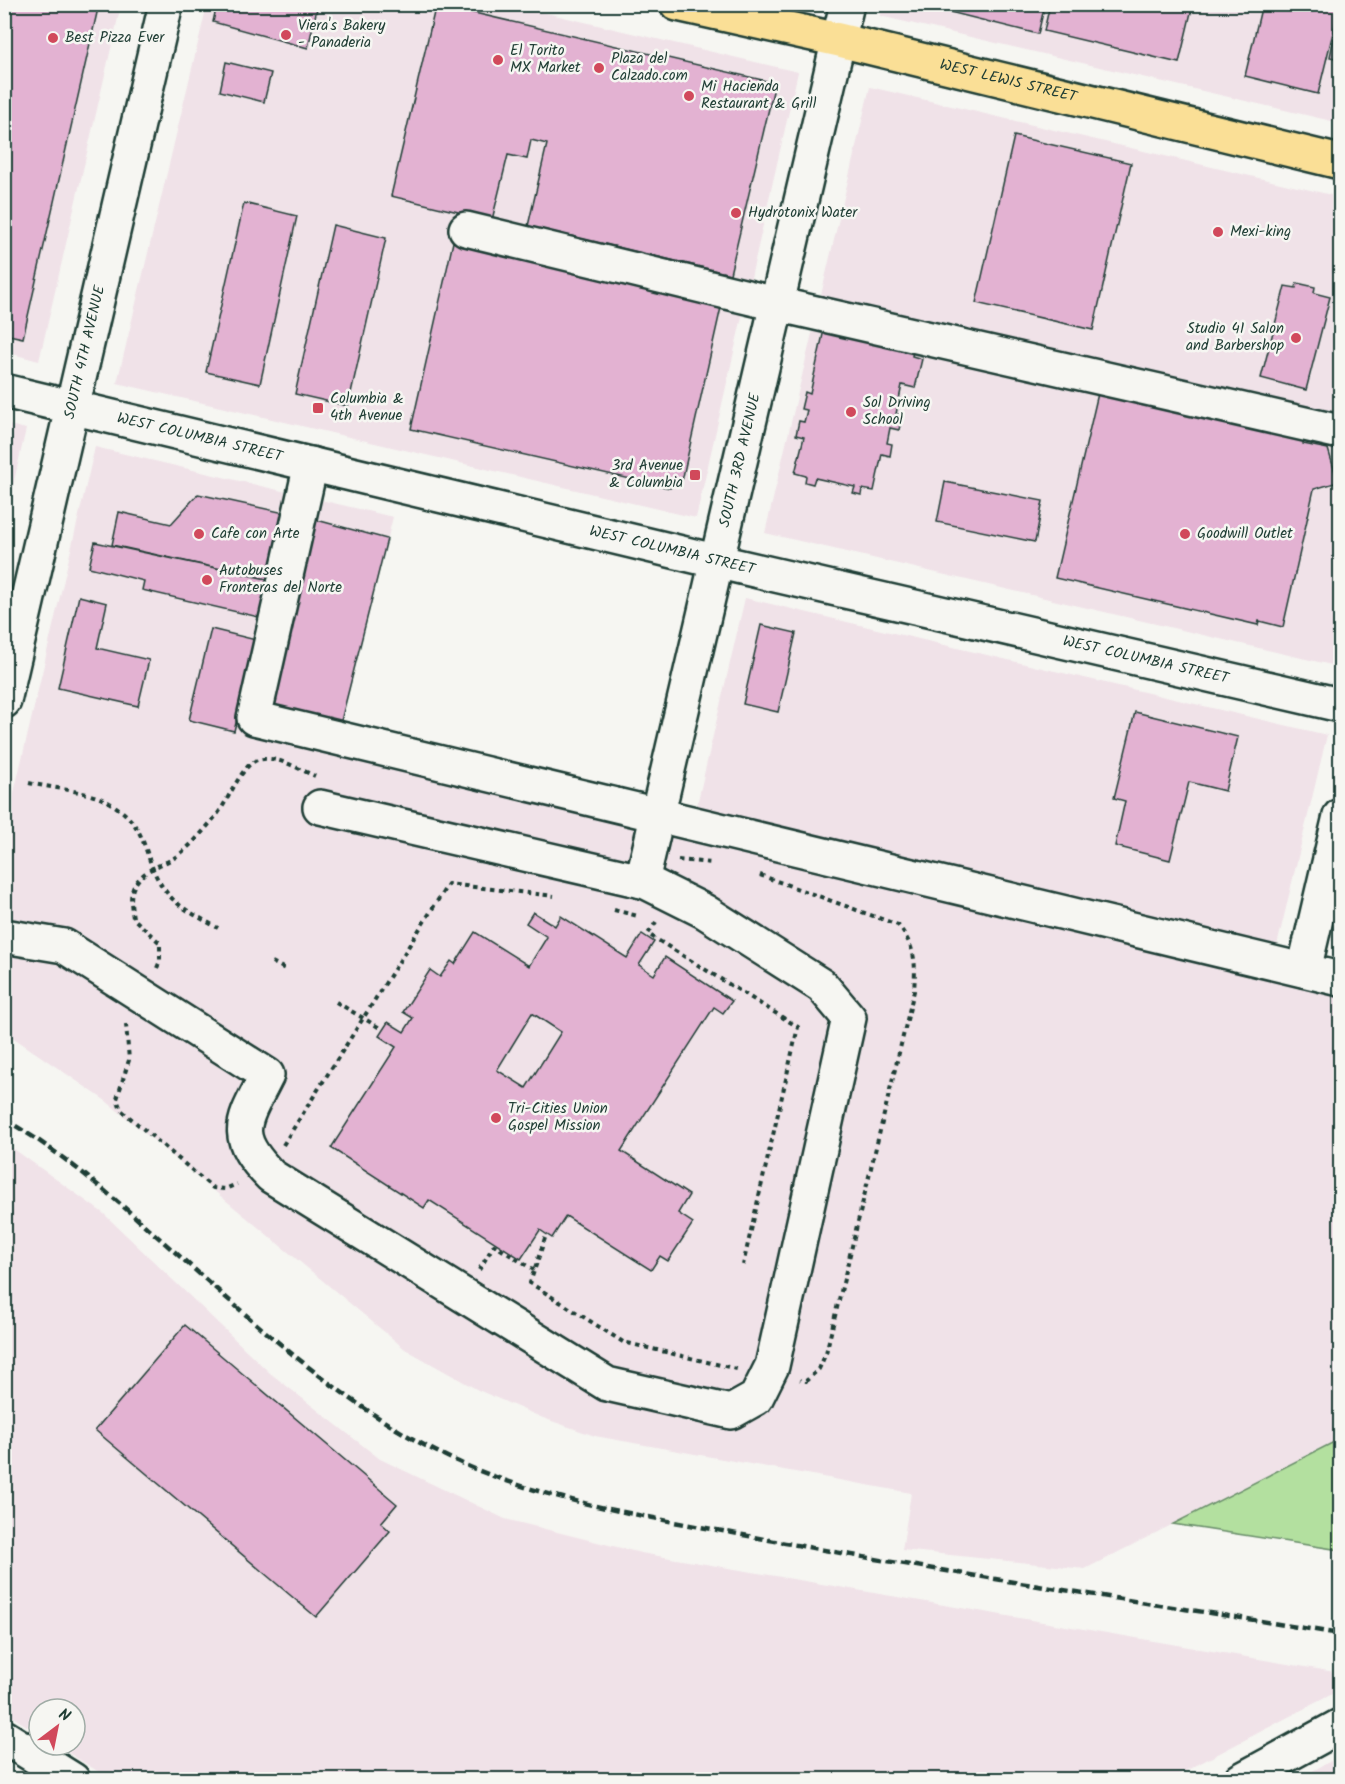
<svg xmlns="http://www.w3.org/2000/svg" width="1345" height="1784" font-family="Kalam,sans-serif">
<style>
.built{fill:#f0e2e8}
.green{fill:#b3e09f;stroke:#698e6a;stroke-width:1.5}
.building{fill:#e3b2d2;stroke:#1f3d34;stroke-width:1.5;fill-rule:evenodd}
.lines{fill:none;stroke-linecap:round;stroke-linejoin:round}
.minor-casing{stroke:#1f3d34;stroke-width:38}
.major-casing{stroke:#1f3d34;stroke-width:38}
.path{stroke:#1f3d34;stroke-width:4;stroke-dasharray:4.5 4.5;stroke-linecap:butt}
.minor{stroke:#f6f6f2;stroke-width:33}
.major{stroke:#fadf96;stroke-width:33}
.rail{stroke:#1f3d34;stroke-width:4.5;stroke-dasharray:9 4.5;stroke-linecap:butt}
.poi-dot{fill:#d1495b;stroke:#f6f6f2;stroke-width:2}
.labels{text-anchor:middle;dominant-baseline:central;stroke-width:5;stroke-linejoin:round;paint-order:stroke}
.poi-label{font-size:15px;fill:#1f3d34;stroke:#f6f6f2;text-anchor:start}
.street-label{font-size:15px;fill:#1f3d34;stroke:#f6f6f2}
</style>
<rect width="100%" height="100%" fill="#f6f6f2"/>
<filter id="ink" filterUnits="userSpaceOnUse"><feTurbulence type="fractalNoise" baseFrequency=".0167" numOctaves="2"/><feDisplacementMap in="SourceGraphic" scale="12" xChannelSelector="R" yChannelSelector="G"/><feConvolveMatrix kernelMatrix="1 2 1 2 8 2 1 2 1" color-interpolation-filters="sRGB"/></filter>
<g filter="url(#ink)">
<!-- built -->
<g class="built">
<path d="M883,4L1340,5V123L880,16Z"/>
<path d="M5,5H121L39,361L5,352Z"/>
<path d="M207,5H512L798,72L696,518L117,383Z"/>
<path d="M870,87L1340,197V667L765,533Z"/>
<path d="M5,424L26,429L5,520L4,424Z"/>
<path d="M95,447L393,517L334,751L690,835L745,598L1327,735L1271,971L1332,985L1340,948V1439L1085,1569L902,1550L911,1493L595,1436L543,1418L478,1390L405,1349L106,1101L5,1032V831Z"/>
<path d="M4,1142L103,1213L270,1373L380,1459L505,1519L641,1553L1340,1673V1690L1170,1779H110L56,1745H75V1709H39V1734L5,1712Z"/>
<path d="M1340,1756V1779H1298Z"/>
</g>
<!-- green -->
<path class="green" d="M1340,1439V1550L1173,1524Z"/>
<!-- building -->
<g class="building">
<path d="M4,4H99L23,338L4,334Z"/>
<path d="M217,4H318L308,48L213,22Z"/>
<path d="M436,4L775,83L730,274L528,226L547,144L531,140L527,159L508,155L492,220L391,196Z"/>
<path d="M918,4H1045L1038,34Z"/>
<path d="M1050,4H1193L1179,63L1044,31Z"/>
<path d="M1262,4H1340L1318,94L1245,76Z"/>
<path d="M1340,10V59L1330,57Z"/>
<path d="M226,62L271,73L264,102L220,91Z"/>
<path d="M1014,136L1131,163L1093,330L976,303Z"/>
<path d="M244,203L297,216L260,384L206,372Z"/>
<path d="M333,225L386,238L348,406L295,394Z"/>
<path d="M453,242L722,303L682,481L670,488L411,429Z"/>
<path d="M1297,283L1315,287L1314,293L1330,297L1306,390L1261,378L1285,286L1296,288Z"/>
<path d="M825,325L914,345L912,356L922,359L915,388L902,385L896,414L902,415L899,430L890,428L887,443L892,444L890,456L882,454L874,491L862,489L861,495L853,493L855,487L815,478L813,484L805,482L806,476L795,473L804,437L796,435L799,421L804,422L807,410L801,409L805,392L810,394Z"/>
<path d="M1099,389L1305,437L1303,444L1328,449L1338,482L1314,489L1283,627L1259,621L1258,625L1055,578Z"/>
<path d="M945,482L1043,501L1035,542L937,522Z"/>
<path d="M198,494L289,514L275,581L112,545L119,512L171,524Z"/>
<path d="M313,519L387,539L340,725L265,706Z"/>
<path d="M95,542L271,580L263,618L142,590L144,581L89,567Z"/>
<path d="M79,596L107,603L97,648L149,660L138,706L58,688Z"/>
<path d="M761,625L796,633L778,712L743,704Z"/>
<path d="M211,629L256,640L234,731L189,720Z"/>
<path d="M1135,712L1238,737L1225,791L1189,782L1170,860L1115,846L1125,801L1114,798Z"/>
<path d="M533,912L555,926L561,916L627,958L642,934L654,942L639,965L654,975L665,957L732,1001L723,1013L714,1007L621,1151L689,1195L678,1213L693,1223L668,1261L660,1256L651,1270L566,1216L552,1238L540,1230L521,1259L429,1200L424,1208L331,1148L396,1047L379,1036L388,1022L404,1032L413,1018L403,1012L430,970L440,977L451,961L455,964L475,932L529,966L547,937L526,923ZM532,1013L561,1032L526,1088L497,1070Z"/>
<path d="M185,1325L397,1504L381,1523L390,1531L316,1617L95,1430Z"/>
</g>
<g class="lines">
<defs>
<g id="minor">
<path d="M466,229L776,304L1340,432"/>
<path id="s1" d="M4,391L715,561L1340,705"/>
<path d="M311,464L254,718L1340,979"/>
<path id="s2" d="M4,701L166,4"/>
<path id="s3" d="M642,881L847,4"/>
<path d="M4,936L64,946L267,1075C243,1123 230,1134 271,1176L607,1384L731,1412L756,1398L772,1366L849,1018L822,986L704,911L646,882L320,807"/>
<path d="M1304,970L1340,816"/>
<path d="M4,1737L73,1780"/>
<path d="M1241,1780L1340,1726"/>
</g>
<g id="major">
<path id="s4" d="M677,4L839,40L1340,162"/>
</g>
</defs>
<!-- minor casing -->
<use href="#minor" class="minor-casing"/>
<!-- major casing -->
<use href="#major" class="major-casing"/>
<!-- path -->
<g class="path">
<path d="M29,783C51,788 88,791 106,801C154,826 139,860 168,894C180,909 203,919 218,928"/>
<path d="M678,860L712,863"/>
<path d="M760,875L898,925C916,949 916,962 914,991L826,1353L819,1369L806,1381L800,1380"/>
<path d="M614,910L638,916"/>
<path d="M656,922L648,934L798,1027L743,1265"/>
<path d="M272,962L285,969"/>
<path d="M157,968L160,961V943L133,918C131,904 128,891 139,879C148,868 162,865 174,858C190,848 204,830 216,816C227,803 241,767 255,761C274,753 298,769 315,776"/>
<path d="M336,1002L380,1028"/>
<path d="M126,1024L129,1060L117,1099L121,1110L213,1188L225,1189L237,1184"/>
<path d="M283,1145L448,884L554,896"/>
<path d="M545,1238L530,1283L623,1342L737,1369"/>
<path d="M479,1270L494,1245L534,1270"/>
</g>
<!-- minor -->
<use href="#minor" class="minor"/>
<!-- major -->
<use href="#major" class="major"/>
<!-- rail -->
<path class="rail" d="M4,1119C58,1150 105,1190 151,1231C237,1306 322,1389 424,1445C521,1498 635,1514 743,1535C941,1573 1141,1601 1340,1634"/>
</g>
</g>
<!-- markers -->
<g class="poi-dot">
<circle cx="286" cy="35" r="6"/>
<circle cx="53" cy="38" r="6"/>
<circle cx="498" cy="60" r="6"/>
<circle cx="599" cy="68" r="6"/>
<circle cx="689" cy="96" r="6"/>
<circle cx="736" cy="213" r="6"/>
<circle cx="1218" cy="232" r="6"/>
<circle cx="1296" cy="338" r="6"/>
<rect x="312" y="402" width="12" height="12" rx="3"/>
<circle cx="851" cy="412" r="6"/>
<rect x="689" y="469" width="12" height="12" rx="3"/>
<circle cx="199" cy="534" r="6"/>
<circle cx="1185" cy="534" r="6"/>
<circle cx="207" cy="580" r="6"/>
<circle cx="496" cy="1118" r="6"/>
</g>
<g class="labels">
<!-- poi labels -->
<g class="poi-label">
<text x="298" y="26">Viera's Bakery<tspan x="298" dy="17">- Panaderia</tspan></text>
<text x="65" y="38">Best Pizza Ever</text>
<text x="510" y="51">El Torito<tspan x="510" dy="17">MX Market</tspan></text>
<text x="611" y="59">Plaza del<tspan x="611" dy="17">Calzado.com</tspan></text>
<text x="701" y="87">Mi Hacienda<tspan x="701" dy="17">Restaurant &amp; Grill</tspan></text>
<text x="748" y="213">Hydrotonix Water</text>
<text x="1230" y="232">Mexi-king</text>
<text x="1284" y="329" text-anchor="end">Studio 41 Salon<tspan x="1284" dy="17">and Barbershop</tspan></text>
<text x="330" y="399">Columbia &amp;<tspan x="330" dy="17">4th Avenue</tspan></text>
<text x="863" y="403">Sol Driving<tspan x="863" dy="17">School</tspan></text>
<text x="683" y="466" text-anchor="end">3rd Avenue<tspan x="683" dy="17">&amp; Columbia</tspan></text>
<text x="211" y="534">Cafe con Arte</text>
<text x="1197" y="534">Goodwill Outlet</text>
<text x="219" y="571">Autobuses<tspan x="219" dy="17">Fronteras del Norte</tspan></text>
<text x="508" y="1109">Tri-Cities Union<tspan x="508" dy="17">Gospel Mission</tspan></text>
</g>
<!-- street labels -->
<g class="street-label">
<text stroke="none"><textPath href="#s4" startOffset="340">WEST LEWIS STREET</textPath></text>
<text stroke="none"><textPath href="#s2" startOffset="358">SOUTH 4TH AVENUE</textPath></text>
<text stroke="none"><textPath href="#s1" startOffset="201">WEST COLUMBIA STREET</textPath></text>
<text stroke="none"><textPath href="#s3" startOffset="432">SOUTH 3RD AVENUE</textPath></text>
<text stroke="none"><textPath href="#s1" startOffset="687">WEST COLUMBIA STREET</textPath></text>
<text stroke="none"><textPath href="#s1" startOffset="1173">WEST COLUMBIA STREET</textPath></text>
</g>
</g>
<!-- margin -->
<rect width="1345" height="1784" fill="none" stroke="#f6f6f2" stroke-width="24"/>
<rect x="12" y="12" width="1321" height="1760" fill="none" stroke="#1f3d34" stroke-width="2" filter="url(#ink)"/>
<!-- north arrow -->
<g transform="translate(57 1727) rotate(32)"><circle r="28" fill="#f6f6f2" stroke="#a0aca6" stroke-width="1.5"/>
<path d="M0-4.5L10 22L0 15L-10 22Z" fill="#d1495b"/>
<text y="-9" font-size="16" font-weight="bold" text-anchor="middle" fill="#1f3d34">N</text>
</g>
</svg>
